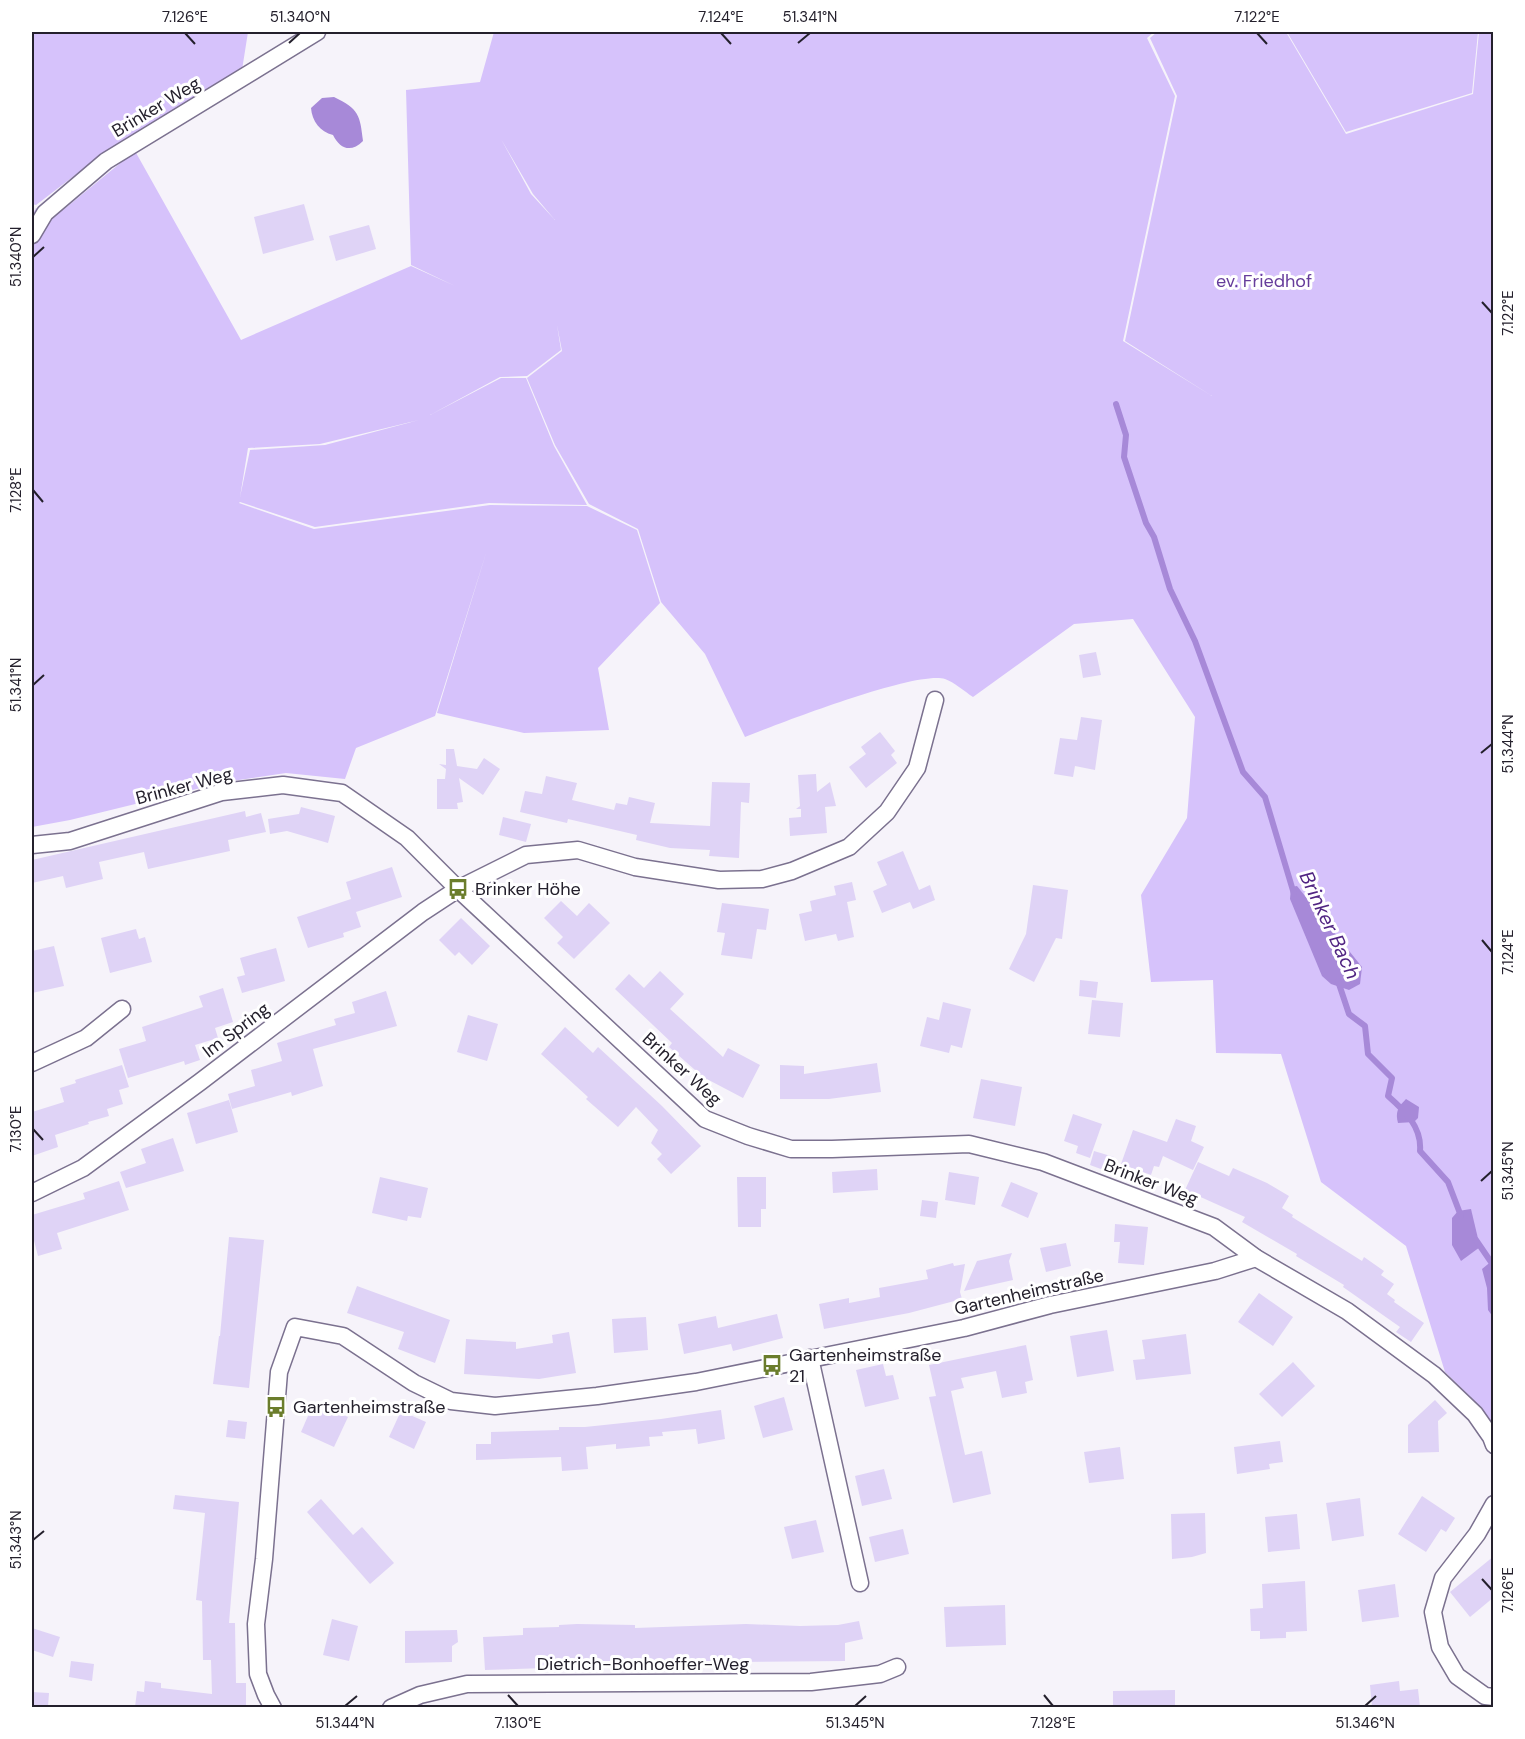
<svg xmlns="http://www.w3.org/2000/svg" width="1525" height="1739" font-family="'DM Sans',sans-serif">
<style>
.green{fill:#d6c2fb;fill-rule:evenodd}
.water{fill:#a789d8}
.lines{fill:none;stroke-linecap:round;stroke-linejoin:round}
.stream{stroke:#a789d8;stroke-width:6}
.building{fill:#dfd3f6}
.street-casing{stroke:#7b718f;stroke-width:19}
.street{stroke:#fff;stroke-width:16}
.ticks{fill:none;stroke:#24202c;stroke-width:2}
.labels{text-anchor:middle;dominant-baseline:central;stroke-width:6;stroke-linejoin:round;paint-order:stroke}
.street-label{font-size:18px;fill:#24202c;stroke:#fff}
.park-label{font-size:18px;fill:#663d9b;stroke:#fff}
.poi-label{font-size:18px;fill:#24202c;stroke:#fff;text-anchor:start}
.water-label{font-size:20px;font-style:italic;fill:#502482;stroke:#fff}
.neatline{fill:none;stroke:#24202c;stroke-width:2}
.ticks-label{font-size:15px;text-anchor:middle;fill:#24202c}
</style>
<rect width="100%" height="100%" fill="#f6f3fa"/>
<!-- green -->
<g class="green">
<path d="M32,32H248L242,70L104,153L36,205L32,204Z"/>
<path d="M494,32H1154L1147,38L1175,96L1123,341L1212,396L1125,341L1177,96L1150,38L1157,32H1286L1346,134L1473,94L1479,32H1493V1428L1482,1408L1445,1372L1406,1246L1321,1182L1281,1054L1216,1053L1213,980L1151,982L1141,895L1187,818L1195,717L1133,619L1074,624L973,697C964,691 954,682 945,679C916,670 778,724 745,737L705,654L661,602L638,529L589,504L555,445L527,378L562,351L557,325L561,350L527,376L500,377L430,415L501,378H526L554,446L587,505L489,503L315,527L240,502L239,503L314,529L490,505L587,506L637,530L660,603L598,668L609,730L524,733L437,713L487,550L435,716L356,748L345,779L286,773L225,782L70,820L32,827V215L36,208L63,210L135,151L241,340L411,266L455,286L411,265L406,90L480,82ZM501,139L533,194L555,220L531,194ZM419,420L325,445L250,450L240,497L248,448L320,444Z"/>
<path d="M1287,32H1478L1472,93L1346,132Z"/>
</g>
<!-- water -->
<g class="water">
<path d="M334,97C359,109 360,115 363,141C351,153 340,149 333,135C320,132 312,121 311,108L322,98Z"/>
<path d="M1297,886L1362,967L1360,984L1349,990L1331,984L1322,976L1290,899L1291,887Z"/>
<path d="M1406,1099L1419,1107L1418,1118L1414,1122L1398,1123C1395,1112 1398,1107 1406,1099Z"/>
<path d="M1471,1209L1480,1247L1461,1261L1452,1245V1218L1458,1211Z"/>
<path d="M1493,1260V1317L1488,1310L1487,1288L1482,1269Z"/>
</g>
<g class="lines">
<!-- stream -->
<g class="stream">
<path d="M1116,404L1126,435L1124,457L1146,523L1154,537L1170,589L1195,641L1243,772L1265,797L1294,894"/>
<path d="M1338,981L1349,1014L1365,1026L1368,1054L1392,1078L1388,1096C1405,1111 1422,1127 1420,1151L1448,1182L1461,1216"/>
<path d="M1476,1240L1491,1262"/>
</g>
</g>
<!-- building -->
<g class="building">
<path d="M304,204L314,240L263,254L254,217Z"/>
<path d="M369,225L376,249L336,261L329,236Z"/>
<path d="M1096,652L1101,675L1083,678L1079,655Z"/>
<path d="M1081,717L1102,720L1095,770L1075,766L1073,777L1054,774L1060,738L1077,740Z"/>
<path d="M880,732L895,751L891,755L897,763L866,788L849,767L866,754L861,747Z"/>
<path d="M446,749H454L457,766L477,769L484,758L500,769L483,795L459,778L463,802L457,803L458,809H437V779H445L446,769L439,764L446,765Z"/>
<path d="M816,774L817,792L830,782L836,806L825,807L827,833L790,836L789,818L801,817V809H796L800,806L798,775Z"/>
<path d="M546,776L577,783L572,800L614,810L616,803L627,805L629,797L655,803L650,823L710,826L712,782L750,783L749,803L741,802L739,858L709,856L710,850L670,848L636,840L637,835L568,819L567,823L520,812L525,791L542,794Z"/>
<path d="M301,807L335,816L328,843L287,831L270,834L268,819L299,814Z"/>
<path d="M245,811L246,817L261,813L266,832L228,840L230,851L148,869L144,852L99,862L103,879L66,888L63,876L32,883V860Z"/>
<path d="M503,817L531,824L526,842L499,835Z"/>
<path d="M903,851L919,890L930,885L935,900L913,909L910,902L882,913L873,891L887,885L877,862Z"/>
<path d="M392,867L402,897L356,912L361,927L343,933L344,937L308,948L297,917L351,899L346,882Z"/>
<path d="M852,882L856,900L847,902L854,937L838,941L836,934L805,941L799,914L812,911L810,901L836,895L834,886Z"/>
<path d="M1033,885L1068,890L1062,939L1056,938L1034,982L1009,969L1026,934Z"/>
<path d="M561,901L577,916L589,903L610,923L574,959L557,943L563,937L544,918Z"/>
<path d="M722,903L769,909L766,930L757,929L752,959L721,955L725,933L717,932Z"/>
<path d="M461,918L490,946L472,965L459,952L455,956L439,940Z"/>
<path d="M136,929L139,939L145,937L152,962L110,973L101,938Z"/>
<path d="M54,946L64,986L32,993V951Z"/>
<path d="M276,948L285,981L242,993L237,977L245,975L240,958Z"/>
<path d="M660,971L684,994L670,1009L723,1057L728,1048L760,1065L743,1098L703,1077L669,1047L672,1043L615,989L629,974L644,988Z"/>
<path d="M1080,980L1098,982L1096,998L1079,996Z"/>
<path d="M223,988L233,1022L215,1028L218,1038L195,1045L200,1060L185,1065L184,1061L128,1078L119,1049L146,1041L142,1027L203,1007L199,996Z"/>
<path d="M386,991L397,1026L313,1049L323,1086L292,1096L291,1092L232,1109L228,1094L255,1086L251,1070L282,1061L277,1043L336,1025L334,1019L355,1013L352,1002Z"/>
<path d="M1092,1000L1123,1003L1120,1037L1088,1034Z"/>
<path d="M943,1002L971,1009L962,1048L951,1045L949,1053L920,1046L927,1017L939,1020Z"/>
<path d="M468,1015L498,1024L487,1061L457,1052Z"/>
<path d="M565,1027L593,1053L598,1047L662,1106L701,1146L671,1174L657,1159L662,1154L651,1143L658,1130L636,1107L618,1127L586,1099L588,1097L541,1054Z"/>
<path d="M877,1063L881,1092L829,1099H780V1065L804,1066V1074Z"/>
<path d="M122,1065L129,1087L119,1090L123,1104L107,1109L109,1116L88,1122L89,1124L55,1135L58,1147L32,1156V1112L64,1102L60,1088L76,1083L75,1080Z"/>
<path d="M981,1079L1022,1087L1015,1126L973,1118Z"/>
<path d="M229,1100L238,1132L196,1144L187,1113Z"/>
<path d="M1073,1114L1102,1124L1090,1158L1076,1153L1078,1146L1064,1141Z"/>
<path d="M1176,1119L1196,1126L1191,1141L1204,1147L1193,1170L1163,1156L1159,1167L1154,1166L1151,1175L1121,1164L1133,1130L1167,1142Z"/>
<path d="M173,1138L184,1171L126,1188L120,1172L146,1163L141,1149Z"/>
<path d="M1094,1151L1114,1157L1109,1172L1090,1165Z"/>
<path d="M1198,1162L1229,1176L1233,1168L1267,1183L1289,1196L1282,1208L1293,1215L1292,1217L1362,1261L1364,1257L1384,1271L1381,1275L1394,1284L1387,1294L1395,1300L1394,1302L1424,1323L1411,1342L1396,1332L1400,1327L1343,1287L1344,1285L1296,1256L1297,1254L1242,1222L1245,1217L1185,1190Z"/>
<path d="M877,1169L878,1190L833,1193L832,1172Z"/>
<path d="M949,1172L979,1177L975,1205L945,1200Z"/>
<path d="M380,1177L428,1188L421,1218L408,1216L407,1221L372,1213Z"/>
<path d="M737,1177H766V1209H761V1227H738Z"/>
<path d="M119,1181L129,1210L57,1233L62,1249L38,1256L32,1233V1215L85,1199L83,1193Z"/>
<path d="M1011,1182L1038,1193L1028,1218L1001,1206Z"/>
<path d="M922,1200L938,1202L936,1218L920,1216Z"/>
<path d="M1115,1224L1148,1227L1144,1265L1118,1263L1120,1242H1114Z"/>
<path d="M229,1237L264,1240L249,1388L213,1384L219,1336H220Z"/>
<path d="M1066,1243L1071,1266L1046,1272L1040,1248Z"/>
<path d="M1012,1253L1009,1261L1013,1280L964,1291L977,1261Z"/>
<path d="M953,1263L954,1266L965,1264L960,1292L962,1299L909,1313L824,1329L819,1304L849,1298V1303L880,1297L879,1288L928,1279L926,1270Z"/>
<path d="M357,1286L450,1320L435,1363L398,1349L404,1332L347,1313Z"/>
<path d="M1259,1293L1293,1317L1273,1346L1238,1322Z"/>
<path d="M777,1314L783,1338L733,1351L731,1344L684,1354L678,1324L716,1316L718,1328Z"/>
<path d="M646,1317L648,1350L614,1353L612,1319Z"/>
<path d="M1107,1330L1114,1371L1077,1377L1070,1336Z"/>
<path d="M569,1332L576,1373L539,1379L464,1374L466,1339L516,1342V1349L553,1343L552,1335Z"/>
<path d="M1186,1334L1191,1374L1136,1380L1133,1360L1145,1359L1142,1340Z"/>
<path d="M1026,1345L1033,1380L1025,1382L1027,1393L1002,1398L996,1371L961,1378L964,1388L951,1391L965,1455L982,1451L991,1494L953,1503L929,1397L936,1396L929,1365Z"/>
<path d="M1293,1362L1315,1386L1282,1417L1259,1394Z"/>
<path d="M883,1364L886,1376L893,1375L899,1399L865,1407L856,1370Z"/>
<path d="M784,1397L793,1430L763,1438L754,1406Z"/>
<path d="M1435,1400L1447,1413L1438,1421L1439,1452L1408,1453V1425Z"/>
<path d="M314,1402L348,1417L334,1447L301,1432Z"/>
<path d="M721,1410L725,1439L698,1444L696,1429L662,1432L663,1436L649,1437L650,1446L616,1449V1444L586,1447L588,1469L562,1471L561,1457L476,1460V1444H491V1432L559,1430V1427H585L661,1419Z"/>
<path d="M401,1411L426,1422L414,1449L389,1437Z"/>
<path d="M228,1420L247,1422L245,1439L226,1437Z"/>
<path d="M1280,1441L1283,1462L1269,1464L1270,1469L1237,1474L1234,1447Z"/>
<path d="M1120,1447L1124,1479L1089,1483L1084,1452Z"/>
<path d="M884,1469L892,1499L862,1506L855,1476Z"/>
<path d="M175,1495L239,1502L229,1623H235L236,1683H246V1707H135L137,1691L144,1692L145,1681L161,1683V1688L212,1694L211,1660H203L202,1601L196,1600L205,1513L173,1509Z"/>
<path d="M1422,1496L1455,1518L1446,1532L1441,1529L1426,1552L1398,1534Z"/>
<path d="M1360,1498L1364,1536L1332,1541L1326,1503Z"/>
<path d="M321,1499L353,1535L362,1527L394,1563L370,1584L307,1512Z"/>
<path d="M1205,1513L1206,1553L1192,1557L1172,1559L1171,1514Z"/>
<path d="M1297,1514L1300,1549L1268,1552L1265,1517Z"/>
<path d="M816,1520L824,1552L792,1559L784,1527Z"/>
<path d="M903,1529L909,1554L875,1562L869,1537Z"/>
<path d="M1494,1556V1597L1470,1617L1450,1592Z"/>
<path d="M1305,1581L1307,1631L1286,1632V1638L1260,1639V1631H1251L1250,1609L1263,1608L1262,1584Z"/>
<path d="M1395,1584L1399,1617L1362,1622L1358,1590Z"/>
<path d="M1005,1605L1006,1645L946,1647L944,1607Z"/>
<path d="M332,1619L358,1626L349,1661L323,1655Z"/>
<path d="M859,1621L863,1639L845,1643V1661L729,1662L485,1670L483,1637L523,1635V1628L559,1627V1625L577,1624L635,1625V1628L746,1624L800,1626L838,1625Z"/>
<path d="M32,1628L60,1637L53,1657L32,1650Z"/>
<path d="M457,1630L458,1642L452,1646V1662L405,1663V1631Z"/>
<path d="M71,1661L94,1664L92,1681L69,1677Z"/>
<path d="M1399,1681L1400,1691L1418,1689L1420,1707H1372L1370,1685Z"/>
<path d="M1175,1690V1707H1113V1691Z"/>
<path d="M32,1692L49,1693L48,1707H32Z"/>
</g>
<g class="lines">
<defs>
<g id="street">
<path d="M32,235L45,213L106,161L317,32"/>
<path d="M32,845L70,841L222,792L283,785L342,793L407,838L458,889L705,1119L748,1136L791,1149H832L969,1144L1043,1162L1214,1227L1256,1258L1347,1311L1434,1375L1475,1414L1491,1437L1494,1445"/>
<path d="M32,1063L86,1038L122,1009"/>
<path d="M32,1193L83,1168L200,1082L423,912L458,889L526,855L578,850L635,867L719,880L762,879L792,871L849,847L887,812L917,768L935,700"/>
<path d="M810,1358L860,1583"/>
<path d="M1494,1504L1477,1534L1443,1578L1433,1612L1440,1647L1457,1676L1485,1696L1494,1697"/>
<path d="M273,1708L266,1695L258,1674L256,1624L264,1559L279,1372L295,1327L343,1336L414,1383L451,1401L495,1406L597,1396L696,1382L964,1328L1050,1305L1215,1271L1256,1258"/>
<path d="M391,1708L420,1695L467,1684L811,1682L880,1674L897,1667"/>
</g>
</defs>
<!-- street casing -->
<use href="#street" class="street-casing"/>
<!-- street -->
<use href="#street" class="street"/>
</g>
<!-- ticks -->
<path class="ticks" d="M185,33L195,44M721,33L731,44M1257,33L1267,44M289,43L300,33M798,43L810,33M33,257L44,247M1482,302L1492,313M33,490L43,502M33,685L44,675M1481,753L1492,744M1482,940L1492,952M33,1129L43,1140M1481,1181L1492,1171M33,1540L44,1531M1482,1579L1492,1590M508,1695L518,1706M1044,1695L1053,1706M345,1706L357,1696M855,1706L866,1696M1365,1706L1376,1696"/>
<!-- icons -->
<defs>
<symbol id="bus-bare" viewBox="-9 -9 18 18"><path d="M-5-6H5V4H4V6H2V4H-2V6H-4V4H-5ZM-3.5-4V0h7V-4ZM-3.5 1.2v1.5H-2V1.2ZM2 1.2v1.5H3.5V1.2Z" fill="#6b7d2c" stroke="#fff" stroke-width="2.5" paint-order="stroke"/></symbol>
</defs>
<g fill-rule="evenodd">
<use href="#bus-bare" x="443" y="874" width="30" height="30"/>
<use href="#bus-bare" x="757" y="1350" width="30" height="30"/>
<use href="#bus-bare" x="261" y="1392" width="30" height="30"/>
</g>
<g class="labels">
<!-- street labels -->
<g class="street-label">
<text transform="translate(156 107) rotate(-31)">Brinker Weg</text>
<text transform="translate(184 786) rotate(-15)">Brinker Weg</text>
<text transform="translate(236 1030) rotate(-37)">Im Spring</text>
<text transform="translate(682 1069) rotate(42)">Brinker Weg</text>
<text transform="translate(1151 1182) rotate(21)">Brinker Weg</text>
<text transform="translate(1029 1292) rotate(-13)">Gartenheimstraße</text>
<text x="643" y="1664">Dietrich-Bonhoeffer-Weg</text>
</g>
<!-- park labels -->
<g class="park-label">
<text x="1264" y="281">ev. Friedhof</text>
</g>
<!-- poi labels -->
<g class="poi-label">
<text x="475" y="889">Brinker Höhe</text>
<text x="789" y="1355">Gartenheimstraße<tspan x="789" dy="21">21</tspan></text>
<text x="293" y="1407">Gartenheimstraße</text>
</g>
<!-- water labels -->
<g class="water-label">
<text transform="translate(1330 925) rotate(65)">Brinker Bach</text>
</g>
</g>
<!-- border -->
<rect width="1525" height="1739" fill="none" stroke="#ffffff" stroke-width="66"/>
<rect x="33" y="33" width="1459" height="1673" class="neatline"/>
<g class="ticks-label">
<text x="185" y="22">7.126°E</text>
<text x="300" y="22">51.340°N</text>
<text x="721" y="22">7.124°E</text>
<text x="810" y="22">51.341°N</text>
<text x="1257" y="22">7.122°E</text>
<text transform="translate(16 257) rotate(-90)" y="5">51.340°N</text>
<text transform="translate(1508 313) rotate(-90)" y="5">7.122°E</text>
<text transform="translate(16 490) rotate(-90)" y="5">7.128°E</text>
<text transform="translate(16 685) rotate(-90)" y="5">51.341°N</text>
<text transform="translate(1508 744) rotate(-90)" y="5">51.344°N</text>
<text transform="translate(1508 952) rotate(-90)" y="5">7.124°E</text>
<text transform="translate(16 1129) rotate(-90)" y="5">7.130°E</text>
<text transform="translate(1508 1171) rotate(-90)" y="5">51.345°N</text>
<text transform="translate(16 1540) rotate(-90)" y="5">51.343°N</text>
<text transform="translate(1508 1590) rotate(-90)" y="5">7.126°E</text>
<text x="345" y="1728">51.344°N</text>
<text x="518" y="1728">7.130°E</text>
<text x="855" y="1728">51.345°N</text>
<text x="1053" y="1728">7.128°E</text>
<text x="1365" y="1728">51.346°N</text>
</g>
</svg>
